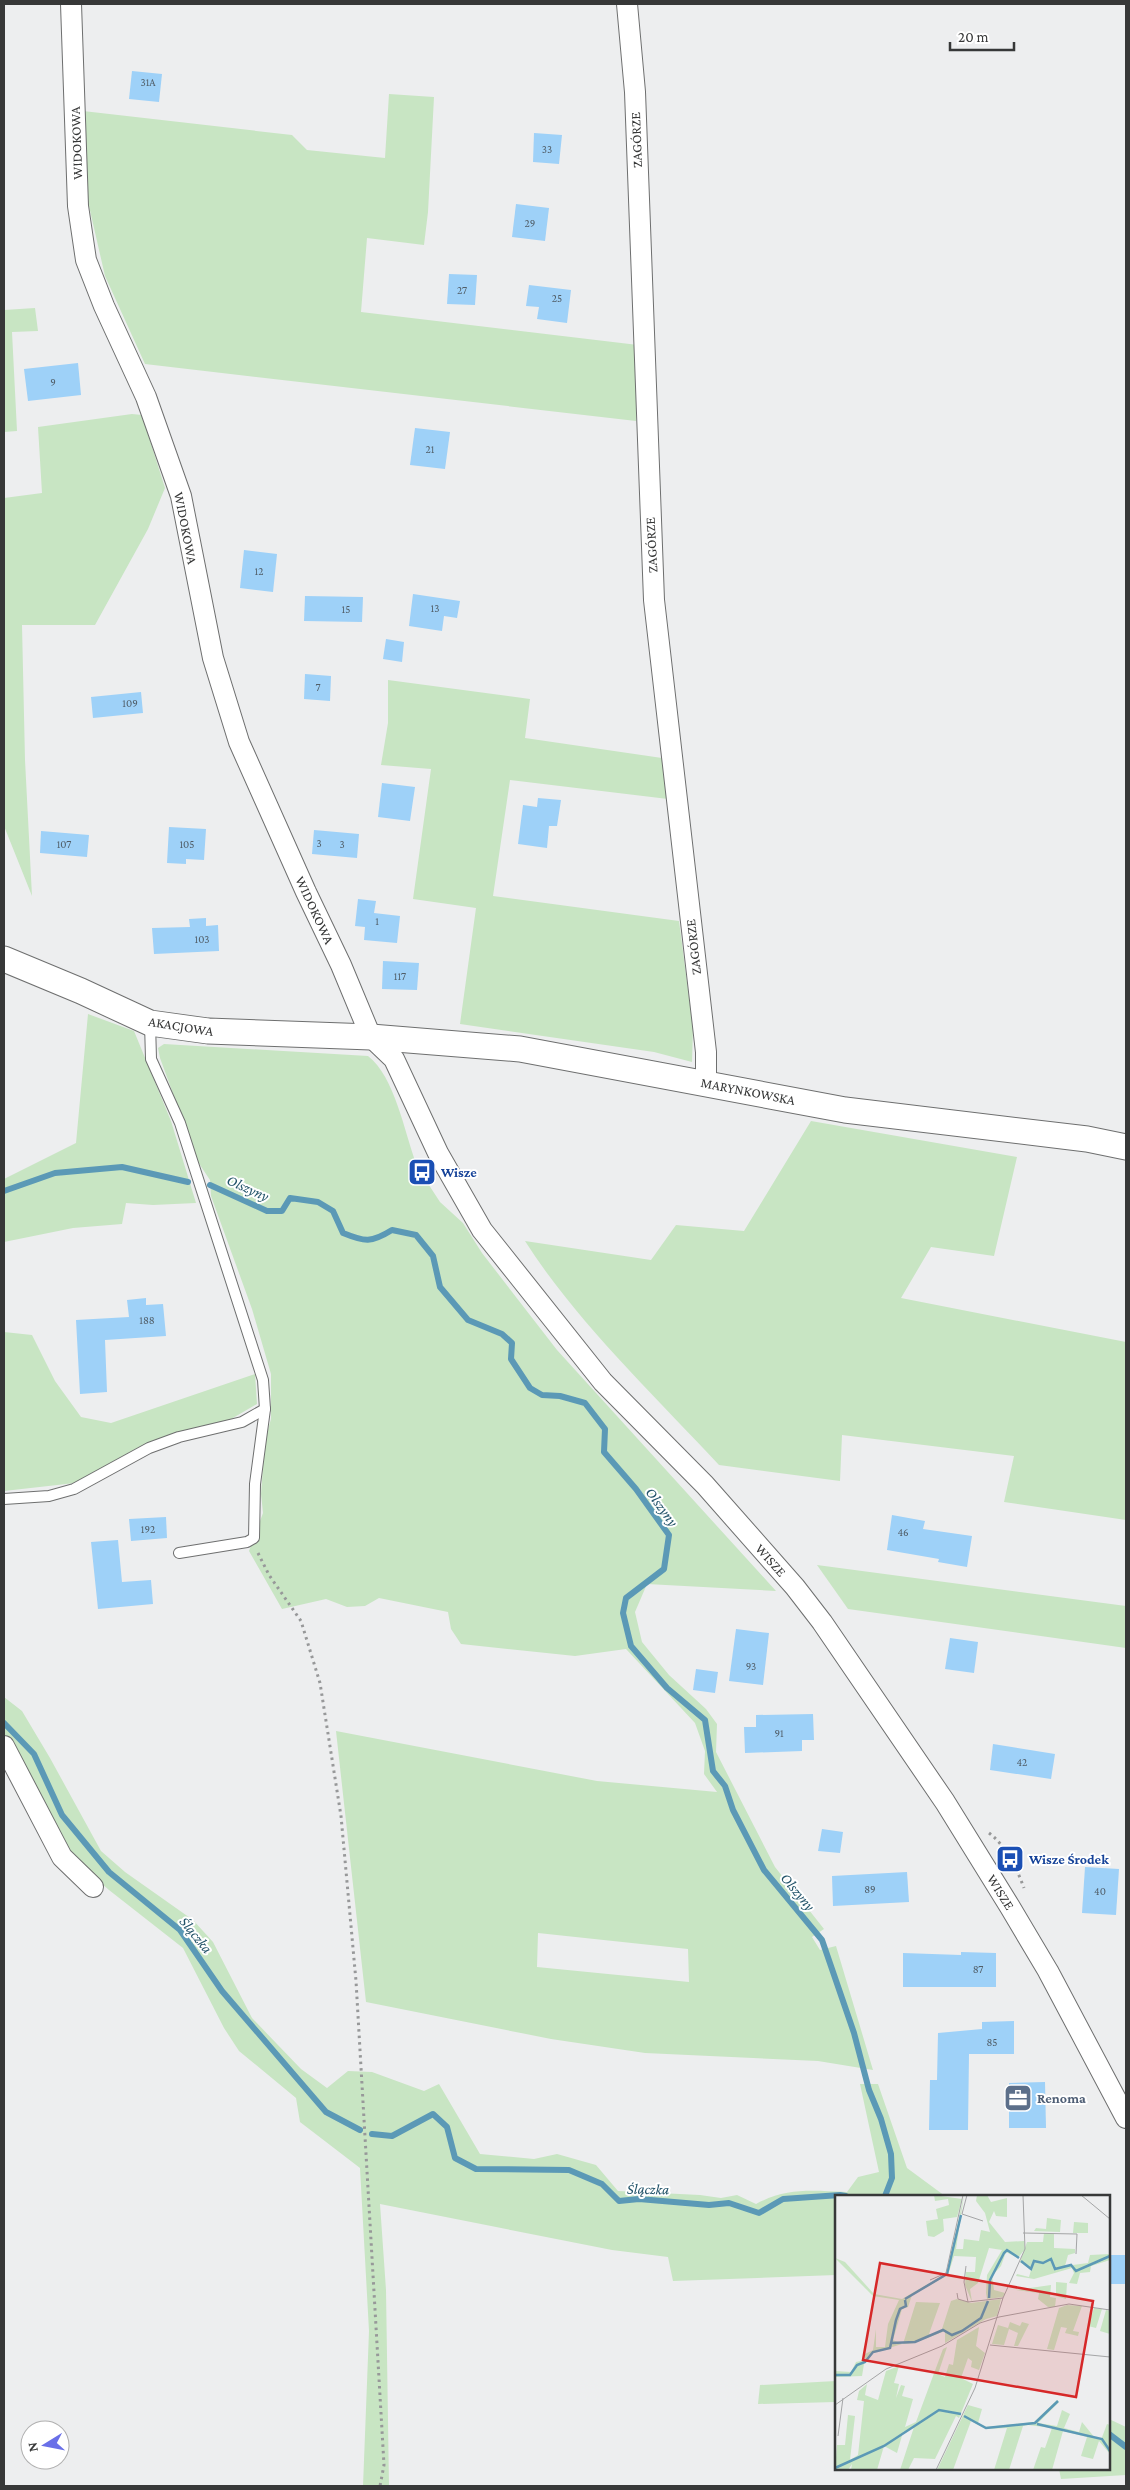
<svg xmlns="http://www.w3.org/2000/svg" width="1130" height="2490" font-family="'Crimson Pro',serif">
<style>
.green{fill:#c8e5c3;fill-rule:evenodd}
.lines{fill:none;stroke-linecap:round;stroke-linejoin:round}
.stream{stroke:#5b99b6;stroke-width:6}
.building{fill:#9ed1f8}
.service-casing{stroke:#6e6f6f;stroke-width:12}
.minor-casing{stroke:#6e6f6f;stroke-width:22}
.tertiary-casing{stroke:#6e6f6f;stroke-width:27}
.path{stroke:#979899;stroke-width:3;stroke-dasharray:2.5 4;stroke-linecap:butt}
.service{stroke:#fff;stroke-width:10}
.minor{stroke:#fff;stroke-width:20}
.tertiary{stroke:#fff;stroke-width:25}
.labels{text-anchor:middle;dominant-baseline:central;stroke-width:4;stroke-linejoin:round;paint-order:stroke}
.number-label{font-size:11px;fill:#515e68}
.street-label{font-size:14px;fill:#373838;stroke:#fff}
.transit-label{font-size:14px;font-weight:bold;fill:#164399;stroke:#fff;text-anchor:start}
.service-label{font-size:14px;font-weight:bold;fill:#4e5e75;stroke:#fff;text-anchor:start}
.water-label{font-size:15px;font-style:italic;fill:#225369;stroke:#fff}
.inset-river{fill:none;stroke:#5b99b6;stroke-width:2.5}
.inset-road{fill:none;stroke:#a4a5a6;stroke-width:1}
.view{fill:#d62828;fill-opacity:0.15;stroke:#d62828;stroke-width:2.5}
.inset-edge{fill:none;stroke:#373838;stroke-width:2.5}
</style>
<rect width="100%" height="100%" fill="#edeeef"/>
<!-- green -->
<g class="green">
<path d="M389,94L434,97L428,212L424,245L367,238L361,312L638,345L636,421L145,364L105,276L86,193L83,111L292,135L307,150L385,158Z"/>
<path d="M35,308L38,331L12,332L17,431L4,432V310Z"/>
<path d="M132,414L142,415L165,488L148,529L95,625H22L25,760L32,896L4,826V498L42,493L38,427Z"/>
<path d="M388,680L530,699L525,738L662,758L668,799L510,780L493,896L679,921L693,1028L692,1062L654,1052L460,1024L476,908L413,899L431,769L381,765L388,723Z"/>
<path d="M88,1014L134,1031L171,1121L196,1203L153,1205L126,1203L122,1224L73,1228L4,1242V1179L76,1143Z"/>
<path d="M164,1044L368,1056C395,1077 404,1131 416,1163L414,1166L421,1181L425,1179L440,1202L463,1223L482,1253L557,1350L776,1591L647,1584L635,1612L642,1642L669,1675L706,1709L717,1724L716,1752L775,1867L824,1929L812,1937L820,1950L836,1946L873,2070L818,2061L645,2053L551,2039L366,2002L336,1731L597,1781L717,1792L704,1774L705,1751L695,1723L626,1649L575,1656L461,1644L451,1629L448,1612L379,1598L365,1606L347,1607L326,1599L282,1609L249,1551L263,1513L261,1494L265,1440L271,1419V1374L252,1309L211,1196L210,1180L198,1162L160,1058L158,1048ZM538,1933L688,1949L689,1982L537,1967Z"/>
<path d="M811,1121L1017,1157L994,1256L931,1247L901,1298L1126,1342V1520L1004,1502L1014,1456L842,1435L840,1481L719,1465C655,1396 575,1320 525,1241L651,1260L676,1225L744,1231Z"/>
<path d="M4,1332L32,1335L55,1381L81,1417L111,1423L255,1374L257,1404L226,1422L174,1434L137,1448L75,1483L4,1491Z"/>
<path d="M817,1565L1126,1606V1648L848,1609Z"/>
<path d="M4,1697L22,1711L50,1758L101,1851L125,1872L193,1920L213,1942L252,2018L301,2069L327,2088L348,2071L372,2072L424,2091L439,2084L480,2154L534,2159L557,2154L596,2165L618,2191L700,2195L721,2198L737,2195L756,2204C788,2187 812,2191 847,2192L858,2177L879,2172L860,2084H878L907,2168L945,2196H836V2275L673,2281L668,2257L612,2250L380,2204L386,2290L389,2486H363L369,2331L360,2168L300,2122L296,2098L239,2051L224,2028L183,1948L109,1890L70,1856L16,1752L4,1735Z"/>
<path d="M836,2381V2402L758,2404L760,2385Z"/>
<path d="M1109,2419L1126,2427V2475L1061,2479L1059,2469H1109Z"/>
</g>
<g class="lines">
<!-- stream -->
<g class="stream">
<path d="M210,1185L267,1211H282L290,1198L318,1202L333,1211L343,1233C365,1242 371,1243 392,1230L416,1235L433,1256L440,1287L468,1320L502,1334L512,1343L511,1359L530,1388L542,1395L560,1396L585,1403L605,1429L604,1452L636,1489L669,1535L664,1569L626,1598L623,1613L631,1646L667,1688L705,1720L713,1771L725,1786L733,1810L764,1870L822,1940L854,2033L869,2090L881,2119L891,2154L892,2178L885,2196"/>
<path d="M4,1191L55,1173L122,1167L188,1182"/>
<path d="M4,1723L34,1754L62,1815L109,1872L180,1930L222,1991L326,2112L360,2130"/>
<path d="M372,2134L392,2136L433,2114L447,2127L455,2158L476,2169L569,2170L602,2184L619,2201L639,2199L709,2205L729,2203L759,2213L783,2199L840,2195L846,2196"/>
<path d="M1109,2434L1126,2447"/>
</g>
</g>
<!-- building -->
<g class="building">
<path d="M132,71L162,74L159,102L129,99Z"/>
<path d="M534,133L562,135L559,164L533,162Z"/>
<path d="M516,204L549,208L545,241L512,237Z"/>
<path d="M449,274L477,275L475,305L447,304Z"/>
<path d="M529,285L571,290L567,323L537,319L539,307L526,306Z"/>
<path d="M78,363L81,395L28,401L24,369Z"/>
<path d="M415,428L450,432L445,469L410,465Z"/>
<path d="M244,550L277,554L273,592L240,588Z"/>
<path d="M413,594L460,601L457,618L444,616L442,631L409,626Z"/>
<path d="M305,596L363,597L362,622L304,621Z"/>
<path d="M386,639L404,642L402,662L383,659Z"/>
<path d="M305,674L331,676L330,701L304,699Z"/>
<path d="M141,692L143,713L93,718L91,697Z"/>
<path d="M382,783L415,787L410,821L378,817Z"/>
<path d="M538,798L561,800L557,826H549L547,848L518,844L523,805L537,807Z"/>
<path d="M169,827L206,829L204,860L186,859V864L167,863Z"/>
<path d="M314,830L359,834L357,858L312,854Z"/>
<path d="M41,831L89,835L87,857L40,853Z"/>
<path d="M358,899L376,901L374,913L400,916L397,943L364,940L365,927L355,926Z"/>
<path d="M206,918V926L218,925L219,951L154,954L152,928L190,927L189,919Z"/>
<path d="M383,961L419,963L417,990L382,989Z"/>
<path d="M146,1298V1305L163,1304L166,1336L105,1340L107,1392L80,1394L76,1320L129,1317L127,1300Z"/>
<path d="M892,1515L925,1521L923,1529L972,1536L967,1567L938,1562L939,1559L887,1550Z"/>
<path d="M166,1517L167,1538L131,1541L129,1519Z"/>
<path d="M118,1540L122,1582L151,1580L153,1604L98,1609L91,1542Z"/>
<path d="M736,1629L769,1633L763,1685L729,1681Z"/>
<path d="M950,1638L978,1642L974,1673L945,1669Z"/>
<path d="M696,1669L718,1672L715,1693L693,1690Z"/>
<path d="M813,1714L814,1740H802V1751L745,1753L744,1727H756V1715Z"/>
<path d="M993,1744L1055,1754L1051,1779L990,1770Z"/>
<path d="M822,1829L843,1832L840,1853L818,1851Z"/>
<path d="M1085,1867L1119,1869L1116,1915L1082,1913Z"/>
<path d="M907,1872L909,1902L833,1906L832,1876Z"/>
<path d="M961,1952L996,1953V1987H903V1953L961,1955Z"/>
<path d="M1014,2021V2054H969L968,2130H929L930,2080H937L938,2033L982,2029V2022Z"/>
<path d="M1045,2082L1046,2128H1009V2083Z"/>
<rect x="1109" y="2255" width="17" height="29"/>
</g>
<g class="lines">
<defs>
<g id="service">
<path d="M150,1023L151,1059L180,1123L263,1380L265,1409L255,1484L254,1538L247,1542L179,1553"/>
<path d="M4,1499L49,1496L74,1489L149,1448L179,1437L242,1422L265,1409"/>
</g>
<g id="minor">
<path d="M71,4L78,206L86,260L104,306L146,397L181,496L213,658L239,742L306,892L341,965L371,1037L394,1059L438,1153L482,1230L603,1382L705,1485L795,1587L822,1622L945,1802L1010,1907L1048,1971L1126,2118"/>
<path d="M627,4L635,92L654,600L706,1052V1083"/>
<path d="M4,1746L62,1857L93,1887"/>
</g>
<path id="tertiary" d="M4,959L81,991L150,1023L208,1031L371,1037L520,1049L845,1110L1087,1139L1126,1147"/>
</defs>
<!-- service casing -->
<use href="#service" class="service-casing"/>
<!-- minor casing -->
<use href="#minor" class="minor-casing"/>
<!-- tertiary casing -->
<use href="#tertiary" class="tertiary-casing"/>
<!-- path -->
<g class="path">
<path d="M258,1553L269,1575L301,1621L320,1683L341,1816L356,1981L384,2465L380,2486"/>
<path d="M989,1833C1007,1847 1016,1867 1024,1888"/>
</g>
<!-- service -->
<use href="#service" class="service"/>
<!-- minor -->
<use href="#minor" class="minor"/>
<!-- tertiary -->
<use href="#tertiary" class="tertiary"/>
</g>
<!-- icons -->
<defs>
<symbol id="bus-square" viewBox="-11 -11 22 22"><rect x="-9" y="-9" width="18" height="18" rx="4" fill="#1a4fb4" stroke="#fff"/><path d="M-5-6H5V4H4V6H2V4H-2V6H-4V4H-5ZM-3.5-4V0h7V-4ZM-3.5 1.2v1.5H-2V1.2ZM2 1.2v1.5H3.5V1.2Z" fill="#fff"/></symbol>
<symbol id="office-square" viewBox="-11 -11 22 22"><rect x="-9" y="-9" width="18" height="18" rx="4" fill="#5c6f8a" stroke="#fff"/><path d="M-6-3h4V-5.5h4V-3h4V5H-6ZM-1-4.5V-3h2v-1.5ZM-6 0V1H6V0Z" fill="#fff"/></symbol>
</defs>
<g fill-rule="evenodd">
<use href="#bus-square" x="406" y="1156" width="32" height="32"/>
<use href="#bus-square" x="994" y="1843" width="32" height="32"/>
<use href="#office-square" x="1002" y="2082" width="32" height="32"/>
</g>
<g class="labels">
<!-- number labels -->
<g class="number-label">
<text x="148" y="82">31A</text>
<text x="547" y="149">33</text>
<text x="530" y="223">29</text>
<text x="462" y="290">27</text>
<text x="557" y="298">25</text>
<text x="53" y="382">9</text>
<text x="430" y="449">21</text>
<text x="259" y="571">12</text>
<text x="435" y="608">13</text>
<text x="346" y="609">15</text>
<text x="318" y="687">7</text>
<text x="130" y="703">109</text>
<text x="319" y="843">3</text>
<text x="64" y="844">107</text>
<text x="187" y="844">105</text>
<text x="342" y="844">3</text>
<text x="377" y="921">1</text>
<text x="202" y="939">103</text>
<text x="400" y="976">117</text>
<text x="147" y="1320">188</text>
<text x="148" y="1529">192</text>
<text x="903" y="1532">46</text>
<text x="751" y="1666">93</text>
<text x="779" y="1733">91</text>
<text x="1022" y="1762">42</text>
<text x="870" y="1889">89</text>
<text x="1100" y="1891">40</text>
<text x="978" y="1969">87</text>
<text x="992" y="2042">85</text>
</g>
<!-- street labels -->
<g class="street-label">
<text transform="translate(636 140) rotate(-92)">ZAGÓRZE</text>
<text transform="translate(76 143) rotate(-92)">WIDOKOWA</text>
<text transform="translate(186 528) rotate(79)">WIDOKOWA</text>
<text transform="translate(651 545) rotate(-93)">ZAGÓRZE</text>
<text transform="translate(315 910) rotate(65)">WIDOKOWA</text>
<text transform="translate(693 947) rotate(-96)">ZAGÓRZE</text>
<text transform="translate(181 1026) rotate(9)">AKACJOWA</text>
<text transform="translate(748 1091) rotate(11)">MARYNKOWSKA</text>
<text transform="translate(771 1560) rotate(48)">WISZE</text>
<text transform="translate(1001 1892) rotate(58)">WISZE</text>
</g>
<!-- transit labels -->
<g class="transit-label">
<text x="441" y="1172">Wisze</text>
<text x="1029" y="1859">Wisze Środek</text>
</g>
<!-- service labels -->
<g class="service-label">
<text x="1037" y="2098">Renoma</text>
</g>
<!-- water labels -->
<g class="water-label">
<text transform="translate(248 1188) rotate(24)">Olszyny</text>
<text transform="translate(662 1507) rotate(54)">Olszyny</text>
<text transform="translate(798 1892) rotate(50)">Olszyny</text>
<text transform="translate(196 1935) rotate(51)">Ślączka</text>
<text transform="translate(648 2189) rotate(1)">Ślączka</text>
</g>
</g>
<!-- overview -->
<g transform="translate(835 2195)">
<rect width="275" height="275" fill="#edeeef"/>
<path d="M99,0L127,4L122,22L108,24L109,36L99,42L93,41L91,26L103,24L101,14L114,10L113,4L100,6ZM129,0L121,54H128L129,44L144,46L146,35L155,37L150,18L141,6L142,0H152L156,7L172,3V22L161,21L159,16L154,27L170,47L189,46L190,54L183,63L171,57L166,71L157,81L159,95L170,98L168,102L152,104L151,98L152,80L167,55L154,53L143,88L135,94L137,107L130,90L131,77H140L141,62L119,61L113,80L77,100L73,112L67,114L58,145L67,149L38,158L29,169L27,181L0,182V176L16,177L21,167L30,165V159L38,155L41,134V152H50L53,129L64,105L38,101L0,63L10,67L39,99L67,104L112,78ZM212,23L226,25L225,37L199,36L201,33L211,34ZM239,27L253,28V38H238ZM209,38H219V53L240,54V58L233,60L230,71L253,68L255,60L275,59V65L256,71L255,77L245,78L242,89L234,88L239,78L237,73L199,84L181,81L182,79L194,82L196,75L185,67L192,47H208ZM221,87L232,88L231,104L221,101ZM216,90L215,102L221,103L220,112H213L203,104L204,98L181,95ZM122,104L136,108L166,104L162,121L151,124L110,148V136L79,148L68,149L81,107L105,108L94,139L98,140L107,134L116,106ZM232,110L247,111L238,136L244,137L243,141L230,138L232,133L226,132L219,155L212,154L224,113ZM259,113L267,114L261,133L253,131ZM271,115L275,116V146V139L265,136ZM175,127L185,131L187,127L194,129L183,151H179L183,138L174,134L169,150L157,149L163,130L173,133ZM144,132L141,151L150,158L144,175L136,172L137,166L133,163L126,183L138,189L124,223L121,221L100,264L79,263L73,275H65L79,232L68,237L62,258L49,251L42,275H16L17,269L13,275H0L2,250H10L13,220L20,221L15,265L23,260L29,206L22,205L24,196L32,189L30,200L43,205L51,176L64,171L59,188L64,189L61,203L66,190L70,191L67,201L78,204L70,232L81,227L108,154L112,152L103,179L110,182L114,169L118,170L122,145ZM222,205L224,207L203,228L222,231L227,215L235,219L229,233L244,237L247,227L260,243L266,245L272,229L275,230V259L264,246L258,264L246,261L252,242L228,236L217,275H198L206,252L210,253L217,233L193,230L188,231L174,275H159L172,233L151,234L136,226L118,275H102L133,210L147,214L143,228L151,232L199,227Z" fill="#c8e5c3"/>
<path class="inset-river" d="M186,66L196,74L199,66L208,68L216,64L220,74L236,70L241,76L275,61M154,103L155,85L169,58L172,55L184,63M70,104L112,79L126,20M56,148L80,147L108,135L117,140L127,136L146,123L153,106M0,180H15L22,170L30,167L38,157L55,153L61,125L65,114L71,111L70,105M129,221L151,233L200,228L223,206M202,229L267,244L275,256M0,273L49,251L104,215L126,219"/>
<path class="inset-road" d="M132,0L127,19L148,26M246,0L275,24M188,38L242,39L241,59M131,71L129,87L133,107M95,85L111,78L128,0M122,98L123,104L133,107L168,103M155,150L275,162M0,210L51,174L107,151L145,128L164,122L234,109L275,115M3,241L8,203M101,275L140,193L168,103L190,54L188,0"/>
<path class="view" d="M45,68L258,106L241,202L28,165Z"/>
<rect width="275" height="275" class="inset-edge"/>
</g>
<!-- border -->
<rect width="1130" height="2490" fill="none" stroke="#373838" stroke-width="10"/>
<!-- north arrow -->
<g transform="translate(45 2445) rotate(260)"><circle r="24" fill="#ffffff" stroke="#afafaf"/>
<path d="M0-4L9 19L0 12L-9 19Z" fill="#696fe8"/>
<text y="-8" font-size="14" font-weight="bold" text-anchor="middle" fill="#373838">N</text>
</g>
<!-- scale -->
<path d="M950 42v8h64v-8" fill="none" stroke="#373838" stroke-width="2.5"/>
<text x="958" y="42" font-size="15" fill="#373838" stroke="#ffffff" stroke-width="4" paint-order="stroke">20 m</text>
</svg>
